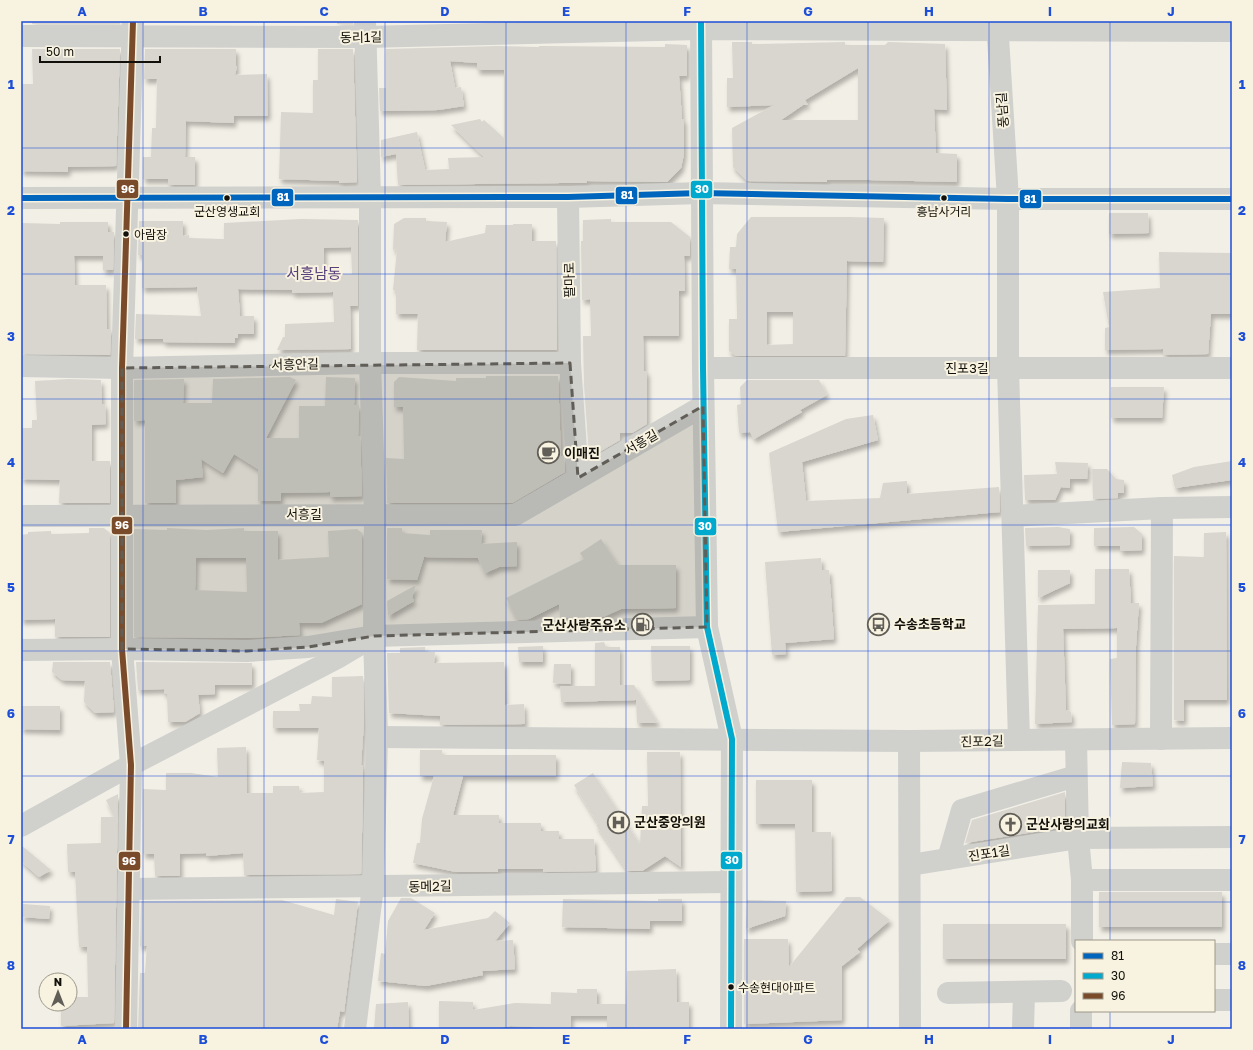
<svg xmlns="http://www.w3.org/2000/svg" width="1253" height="1050" font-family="'Golos Text','Noto Sans KR',sans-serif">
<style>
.building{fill:#d8d6cf;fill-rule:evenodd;filter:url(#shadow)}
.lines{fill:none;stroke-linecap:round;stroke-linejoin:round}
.minor{stroke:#d0d0cd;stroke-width:22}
.bus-1-casing{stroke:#f8f2e0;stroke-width:9}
.bus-2-casing{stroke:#f8f2e0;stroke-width:9}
.bus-3-casing{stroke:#f8f2e0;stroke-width:9}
.bus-1{stroke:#0065bd;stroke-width:6}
.bus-2{stroke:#00a9ce;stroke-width:6}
.bus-3{stroke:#7a4b2a;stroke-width:6}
.marked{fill:#605e57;fill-opacity:0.2;stroke:#605e57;stroke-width:3;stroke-dasharray:8 5;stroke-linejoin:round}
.grid{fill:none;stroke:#1d4ed8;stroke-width:1;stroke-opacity:0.55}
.bus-dot{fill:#12100a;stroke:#f8f2e0;stroke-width:1.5}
.labels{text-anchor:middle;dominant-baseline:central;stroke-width:4;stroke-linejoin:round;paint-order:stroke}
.bus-label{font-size:12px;fill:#12100a;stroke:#f8f2e0}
.street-label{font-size:13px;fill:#12100a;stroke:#f8f2e0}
.poi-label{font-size:13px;font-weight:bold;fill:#12100a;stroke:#f8f2e0;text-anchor:start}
.quarter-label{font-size:15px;fill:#58407c;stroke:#f8f2e0}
.line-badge{stroke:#f8f2e0;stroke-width:1.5}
.badge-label{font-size:11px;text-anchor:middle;font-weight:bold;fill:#fff}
.neatline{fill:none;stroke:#1d4ed8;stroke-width:1.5}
.grid-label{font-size:13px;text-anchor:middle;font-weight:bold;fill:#1d4ed8}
</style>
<defs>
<filter id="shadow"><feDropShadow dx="2.5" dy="4.5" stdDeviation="2" flood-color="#0004"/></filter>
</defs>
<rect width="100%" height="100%" fill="#f2efe6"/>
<!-- building -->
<g class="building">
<rect x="32" y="21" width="88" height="3"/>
<rect x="337" y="21" width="16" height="3"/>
<path d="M732,42H752V44H759L845,42V45H885L888,42L945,44L947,110L934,109L936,153L957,154V182L869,180H827V182L747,181L733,167L732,128L774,105L727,107V78H733ZM858,68V120H781L803,105H808L805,100Z"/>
<path d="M665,44L687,45V76H679L682,119H684V154L681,168L667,182L587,181V183H561L398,185L396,154L381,157V140L417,132L425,170L449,169L448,158L484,157L451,125L480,119L482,122L484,120L504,138V70H477V63L450,61L455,88L461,87L464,106L438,110L380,111L379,88H386V49L497,46L539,47V46L665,47Z"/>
<path d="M32,49H120L116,166L68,167V172L21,171V84H33Z"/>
<path d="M145,49H236V66H237L235,75L267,74L268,116H234V123L186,121L185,157H195V185H168V179H143V157H151L152,128H156L157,79H144Z"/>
<path d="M318,49H353L357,182L339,183V181L279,179L281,112L313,113V80H318Z"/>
<path d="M1109,213H1148L1149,233L1109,234Z"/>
<path d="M751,217H849L884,218L883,262L847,261L845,356H736L729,351V319H737L736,269H729L730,247H736L737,234ZM767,312H793V344L767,345Z"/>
<path d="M404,218H426V221L447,222L445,242L485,233L486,225H513V224H532V241H556L557,350H417L418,314H396V290H393L397,249L393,250L394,224Z"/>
<path d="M301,219L358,220V306H350L351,349L277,350L283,337H285V324L334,322L333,292L292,293V290L238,289L240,316H254V334H238V338H235V343L163,342V339H135L136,314L201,316L197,287L142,288V255H138L139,221H183V236L189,235V238L224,239V223ZM351,247L352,274H324V248Z"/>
<path d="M611,219V222H671L690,237V256H684L685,291H679V336H643L644,371H647V424L632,433H620V440L591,457L589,456L584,384L583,336H591L590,299L582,300L581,241H583V220Z"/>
<path d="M60,222H108V232H114L113,270H103V256H74L75,285H106L107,329H111L110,355L21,354V223L60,224Z"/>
<path d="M1159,252L1232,253V314H1211L1208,354L1163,355V349L1105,350V328L1109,327L1103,292L1160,288Z"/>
<path d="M486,376H558L561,456H564L565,472L512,503H387L386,458L404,459L403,407H394V382L399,377L456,381V378H486Z"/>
<path d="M290,377L296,380L266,438H299V406H325L326,377L355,378L354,405H359L358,436H360L362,496L330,497V492L281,493V501H258V469L234,454L223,473L201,459L203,477L176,480V503H145V420L134,421V380L184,379L183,403H212L213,379Z"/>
<path d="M69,379L101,380L102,404H105L106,424L92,425V461H110V503H59L60,480L21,479V428H32V420H37L35,381Z"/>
<path d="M747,380H819L827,395L800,410L802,412L754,439L750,432L739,433L737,405L741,404L740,387Z"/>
<path d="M1111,387H1164L1162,418H1111Z"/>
<path d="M873,415L878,440L802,462L806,501L880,498L883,483L907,481V494L999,487L1000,512L778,532L769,453L846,419Z"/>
<path d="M1232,461V480L1175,488L1172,475L1194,467Z"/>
<path d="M1055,462L1088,463L1087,479H1070V488L1061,487L1055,500H1025L1024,475L1057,474Z"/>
<path d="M1092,469H1107L1116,479L1124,480V493H1118V498L1093,499Z"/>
<path d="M1058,527L1070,529V545L1026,546L1025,528Z"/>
<path d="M1134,527L1142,534V550L1120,551V546H1094V528Z"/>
<path d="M89,528H104L110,533V637H55V619L21,620V535L28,534V532L51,531V534L89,533Z"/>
<path d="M167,528L206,530L244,528V531H278V560L329,557L328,531L357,529L362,533V604L321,623H299L300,635L247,638L134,637V529L167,530ZM196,558H246L247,592L195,590Z"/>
<path d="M387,528H402V533L430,535V530H482L481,544L517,542V566L499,567L485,573L478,558L424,557L417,580L387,579Z"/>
<path d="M1226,532L1227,700H1184V721L1174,720V556L1204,557V533Z"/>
<path d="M601,539L618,565H676V608L621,609L603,617L560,618L559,604L529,619L517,620L506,598L584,559L580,553Z"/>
<path d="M821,558L822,570H829L834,639L785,643L786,654L772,655L765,562Z"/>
<path d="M1095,569H1129L1131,603H1139L1136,646L1135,724L1112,725L1110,659L1117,658V628L1063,629L1066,710L1071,712L1072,722L1035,724L1038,605L1095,604Z"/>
<path d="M1038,570H1070V583L1038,598Z"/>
<path d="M416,585L412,597L414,601L388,616L387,601Z"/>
<path d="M604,642L606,647H620V685H634L658,723H637L636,700L561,702L560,686H595V643Z"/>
<path d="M543,646V662H519L518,647Z"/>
<path d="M651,646H690V680L652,681Z"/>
<path d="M425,647V652H435L434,663L504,662L505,705L524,704L525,724L440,725V716L389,713L387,653H400V648Z"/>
<path d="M53,662H110L114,712L95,713L84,702L85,681L62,680L52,672Z"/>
<path d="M136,662L252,663V685H215V694L198,695L200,713L185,722H168L167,694H164V689L138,690Z"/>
<path d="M554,664H571V684L553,683Z"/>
<path d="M363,676L364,722L361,765H363V793L361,874L244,875L243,853L206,856V853L180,854V876H155L154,854H143V789L166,790V773H191L218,777L217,748L246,747L247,793H273V786H299L300,793L324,792V761L317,760L319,728H273V711H300L299,704H311L312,696L332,697V677Z"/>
<path d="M21,706H60V730L21,729Z"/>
<path d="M420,750H442V755H556V776H463L453,815H499V823H541V831H559V839H594L596,871L543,872V869H498V872H456L413,863L417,843H420L422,819L434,776H420Z"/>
<path d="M647,752H680L681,867L665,856L642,871H627L596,825L598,824L574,785L593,773L640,844L642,806H648Z"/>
<path d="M1122,762L1151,763L1153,786L1120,788Z"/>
<path d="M756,780H812V832H831L832,891L796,892L795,824H756Z"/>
<path d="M1065,792V827L965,843L972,820Z"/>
<path d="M118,794L114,1023L61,1026V1004H70V997H88L87,947H79L75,872H68L67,844L101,843V817H114L106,800Z"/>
<path d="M21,845L51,870L39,877L21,861Z"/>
<rect x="1099" y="892" width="123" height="35"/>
<path d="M846,897H860L890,920L857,949L860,952L842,966V1020L744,1024V939H788L789,967Z"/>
<path d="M401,898H411L435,913L424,930L488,918L495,911L510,923L495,941L513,940L515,969L482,971L483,975L426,986L378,981L381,953L385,954L388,921Z"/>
<path d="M336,899L358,902L344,1012L340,1011L337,1029H138L140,973H145L147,946H140L141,901L282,900L334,915Z"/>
<path d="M563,899L658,901V899H682V921H650V929L562,927Z"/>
<path d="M747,900L786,901L785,916L746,929Z"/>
<path d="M23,904L50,906L49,919L22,917Z"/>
<rect x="943" y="924" width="123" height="35"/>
<path d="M676,969L677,1002H689V1029L607,1027V1016H571V1029L511,1026L491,1029H439V1001L473,1002V1010L515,1003L551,1004V992L577,993V989H597V1004H626L627,971Z"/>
<path d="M408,1002L409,1029H374L376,1004Z"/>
</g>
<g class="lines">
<!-- minor -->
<g class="minor">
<path d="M701,21L703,368L707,627L732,739L731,1029"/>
<path d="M997,21L1008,199V368L1019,740"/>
<path d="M21,36L365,37L700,29L1232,31"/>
<path d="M568,197L570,363L578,478"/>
<path d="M21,198L568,197L701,193L1008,199H1232"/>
<path d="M21,366L122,368L370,363H570"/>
<path d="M703,368H1232"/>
<path d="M21,516L515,515L703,406"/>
<path d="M1013,516L1162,508L1232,507"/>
<path d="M21,650L122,649L247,651L308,647L374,636L707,627"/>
<path d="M377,737L909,741L1232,738"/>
<path d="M1161,739L1162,508"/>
<path d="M1076,740L1078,838L1082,880V941"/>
<path d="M909,741L910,1029"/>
<path d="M21,826L131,765L337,658L364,642"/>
<path d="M948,859L962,810L1076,776"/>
<path d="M910,865L1078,838L1232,837"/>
<path d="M1082,880H1232"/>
<path d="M130,889L730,882"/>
<path d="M1214,954H1232"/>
<path d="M948,993L1061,991"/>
<path d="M1214,1000H1232"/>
<path d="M126,1029L131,765L122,649V368L133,21"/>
<path d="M355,1029L373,887L377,737L374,636L375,514L370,363V197L365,21"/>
<path d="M1023,1029L1024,992"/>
<path d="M1081,1029V1011"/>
</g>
<defs>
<path id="bus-1" d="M21,198L568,197L701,193L1008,199H1232"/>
<path id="bus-2" d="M701,21L703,368L707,627L732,739L731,1029"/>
<path id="bus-3" d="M126,1029L131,765L122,649V368L133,21"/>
</defs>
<!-- bus-1 casing -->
<use href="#bus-1" class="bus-1-casing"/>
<!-- bus-2 casing -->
<use href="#bus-2" class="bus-2-casing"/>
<!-- bus-3 casing -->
<use href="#bus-3" class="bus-3-casing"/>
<!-- bus-1 -->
<use href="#bus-1" class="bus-1"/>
<!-- bus-2 -->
<use href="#bus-2" class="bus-2"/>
<!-- bus-3 -->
<use href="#bus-3" class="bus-3"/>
</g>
<!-- marked area -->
<path class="marked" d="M570,363L578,478L703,406L707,627L374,636L308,647L247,651L122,649V368Z"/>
<!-- grid -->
<path class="grid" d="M143,21V1029M264,21V1029M385,21V1029M506,21V1029M626,21V1029M747,21V1029M868,21V1029M989,21V1029M1110,21V941M21,148H1232M21,274H1232M21,399H1232M21,525H1232M21,651H1232M21,776H1232M21,902H1232M1110,1011V1029"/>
<!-- icons -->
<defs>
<symbol id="cafe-ring" viewBox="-11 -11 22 22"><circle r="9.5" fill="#f8f2e0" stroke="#605e57" stroke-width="1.5"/><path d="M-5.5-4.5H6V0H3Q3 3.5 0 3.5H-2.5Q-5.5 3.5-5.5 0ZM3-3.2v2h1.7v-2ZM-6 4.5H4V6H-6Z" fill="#605e57"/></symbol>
<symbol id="bus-ring" viewBox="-11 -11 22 22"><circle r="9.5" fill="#f8f2e0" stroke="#605e57" stroke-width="1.5"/><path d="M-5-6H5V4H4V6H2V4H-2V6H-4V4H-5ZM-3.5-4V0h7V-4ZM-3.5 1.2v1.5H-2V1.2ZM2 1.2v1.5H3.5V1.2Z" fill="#605e57"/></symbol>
<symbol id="fuel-ring" viewBox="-11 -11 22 22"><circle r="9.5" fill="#f8f2e0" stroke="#605e57" stroke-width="1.5"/><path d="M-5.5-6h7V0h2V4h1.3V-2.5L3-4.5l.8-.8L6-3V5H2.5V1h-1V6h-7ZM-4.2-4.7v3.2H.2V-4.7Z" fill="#605e57"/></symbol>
<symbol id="hospital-ring" viewBox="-11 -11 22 22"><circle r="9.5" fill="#f8f2e0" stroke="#605e57" stroke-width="1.5"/><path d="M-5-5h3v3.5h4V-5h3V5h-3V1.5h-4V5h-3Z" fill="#605e57"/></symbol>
<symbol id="church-ring" viewBox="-11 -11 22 22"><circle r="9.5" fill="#f8f2e0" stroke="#605e57" stroke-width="1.5"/><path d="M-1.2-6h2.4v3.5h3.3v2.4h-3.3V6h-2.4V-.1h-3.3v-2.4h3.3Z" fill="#605e57"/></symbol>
</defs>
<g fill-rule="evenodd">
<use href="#cafe-ring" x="536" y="440" width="25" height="25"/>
<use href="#bus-ring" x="866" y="612" width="25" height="25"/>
<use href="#fuel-ring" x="630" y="612" width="25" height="25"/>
<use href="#hospital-ring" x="606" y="810" width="25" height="25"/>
<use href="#church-ring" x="998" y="812" width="25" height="25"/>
</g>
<!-- markers -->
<g class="bus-dot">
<circle cx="227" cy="198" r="3.5"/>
<circle cx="944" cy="198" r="3.5"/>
<circle cx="126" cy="234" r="3.5"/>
<circle cx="731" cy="987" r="3.5"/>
</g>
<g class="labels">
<!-- bus labels -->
<g class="bus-label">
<text x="227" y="211">군산영생교회</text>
<text x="944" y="211">흥남사거리</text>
<text x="134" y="234" text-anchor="start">아람장</text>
<text x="738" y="987" text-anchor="start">수송현대아파트</text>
</g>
<!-- street labels -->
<g class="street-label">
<text transform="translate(361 37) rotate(-1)">동리1길</text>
<text transform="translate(1002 110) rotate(-94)">풍남길</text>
<text transform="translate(569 280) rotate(-91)">팔마로</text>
<text transform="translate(295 364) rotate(-1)">서흥안길</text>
<text x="967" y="368">진포3길</text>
<text transform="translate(641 442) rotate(-30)">서흥길</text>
<text x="304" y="514">서흥길</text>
<text transform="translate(982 741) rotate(-1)">진포2길</text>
<text transform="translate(989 853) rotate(-9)">진포1길</text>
<text transform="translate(430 886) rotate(-1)">동메2길</text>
</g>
<!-- poi labels -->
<g class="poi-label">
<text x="564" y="453">이매진</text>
<text x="894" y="624">수송초등학교</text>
<text x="626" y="625" text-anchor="end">군산사랑주유소</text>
<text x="634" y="822">군산중앙의원</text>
<text x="1026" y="824">군산사랑의교회</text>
</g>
<!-- quarter labels -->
<g class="quarter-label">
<text x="314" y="273">서흥남동</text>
</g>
</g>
<g class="line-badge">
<rect x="116" y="179" width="23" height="20" rx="4" fill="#7a4b2a"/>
<rect x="690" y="180" width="23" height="19" rx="4" fill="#00a9ce"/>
<rect x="615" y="186" width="23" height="19" rx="4" fill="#0065bd"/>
<rect x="271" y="188" width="23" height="19" rx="4" fill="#0065bd"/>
<rect x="1019" y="189" width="23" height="20" rx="4" fill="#0065bd"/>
<rect x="111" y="516" width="22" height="19" rx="4" fill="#7a4b2a"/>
<rect x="694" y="517" width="23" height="19" rx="4" fill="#00a9ce"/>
<rect x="720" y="851" width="23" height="19" rx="4" fill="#00a9ce"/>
<rect x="118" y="851" width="23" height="20" rx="4" fill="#7a4b2a"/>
</g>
<g class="badge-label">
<text x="128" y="193">96</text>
<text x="702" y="193">30</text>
<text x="627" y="199">81</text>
<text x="283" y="201">81</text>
<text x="1030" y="203">81</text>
<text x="122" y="529">96</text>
<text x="705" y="530">30</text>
<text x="732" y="864">30</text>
<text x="129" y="865">96</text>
</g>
<!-- border -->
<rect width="1253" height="1050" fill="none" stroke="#f8f2e0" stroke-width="44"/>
<!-- legend -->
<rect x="1075" y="940" width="140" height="72" fill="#f8f2e0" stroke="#9c988a"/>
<rect x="1083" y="953" width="20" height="6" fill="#0065bd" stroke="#9c988a"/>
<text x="1111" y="960" font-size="12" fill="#12100a">81</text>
<rect x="1083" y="973" width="20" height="6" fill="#00a9ce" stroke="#9c988a"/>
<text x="1111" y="980" font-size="12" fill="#12100a">30</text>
<rect x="1083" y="993" width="20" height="6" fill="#7a4b2a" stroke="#9c988a"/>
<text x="1111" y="1000" font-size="12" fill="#12100a">96</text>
<!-- north arrow -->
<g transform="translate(58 992)"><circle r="19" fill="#f8f2e0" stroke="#9c988a"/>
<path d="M0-3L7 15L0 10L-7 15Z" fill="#605e57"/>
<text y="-6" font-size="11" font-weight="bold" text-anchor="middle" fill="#12100a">N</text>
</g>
<!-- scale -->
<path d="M40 56v6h120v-6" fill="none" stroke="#12100a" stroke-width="2"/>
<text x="46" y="56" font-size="12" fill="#12100a" stroke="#f8f2e0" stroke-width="3" paint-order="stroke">50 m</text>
<rect x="22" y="22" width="1209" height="1006" class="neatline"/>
<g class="grid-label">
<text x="82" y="16">A</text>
<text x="203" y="16">B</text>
<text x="324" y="16">C</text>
<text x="445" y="16">D</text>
<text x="566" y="16">E</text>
<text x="687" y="16">F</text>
<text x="808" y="16">G</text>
<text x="929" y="16">H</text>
<text x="1050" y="16">I</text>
<text x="1171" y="16">J</text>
<text x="11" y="89">1</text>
<text x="1242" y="89">1</text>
<text x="11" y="215">2</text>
<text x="1242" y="215">2</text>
<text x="11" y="341">3</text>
<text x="1242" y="341">3</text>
<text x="11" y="467">4</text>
<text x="1242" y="467">4</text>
<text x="11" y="592">5</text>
<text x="1242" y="592">5</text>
<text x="11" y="718">6</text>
<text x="1242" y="718">6</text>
<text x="11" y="844">7</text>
<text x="1242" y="844">7</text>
<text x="11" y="970">8</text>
<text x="1242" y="970">8</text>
<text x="82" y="1044">A</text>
<text x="203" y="1044">B</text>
<text x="324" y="1044">C</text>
<text x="445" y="1044">D</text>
<text x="566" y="1044">E</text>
<text x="687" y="1044">F</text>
<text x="808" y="1044">G</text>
<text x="929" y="1044">H</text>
<text x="1050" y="1044">I</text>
<text x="1171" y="1044">J</text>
</g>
</svg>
